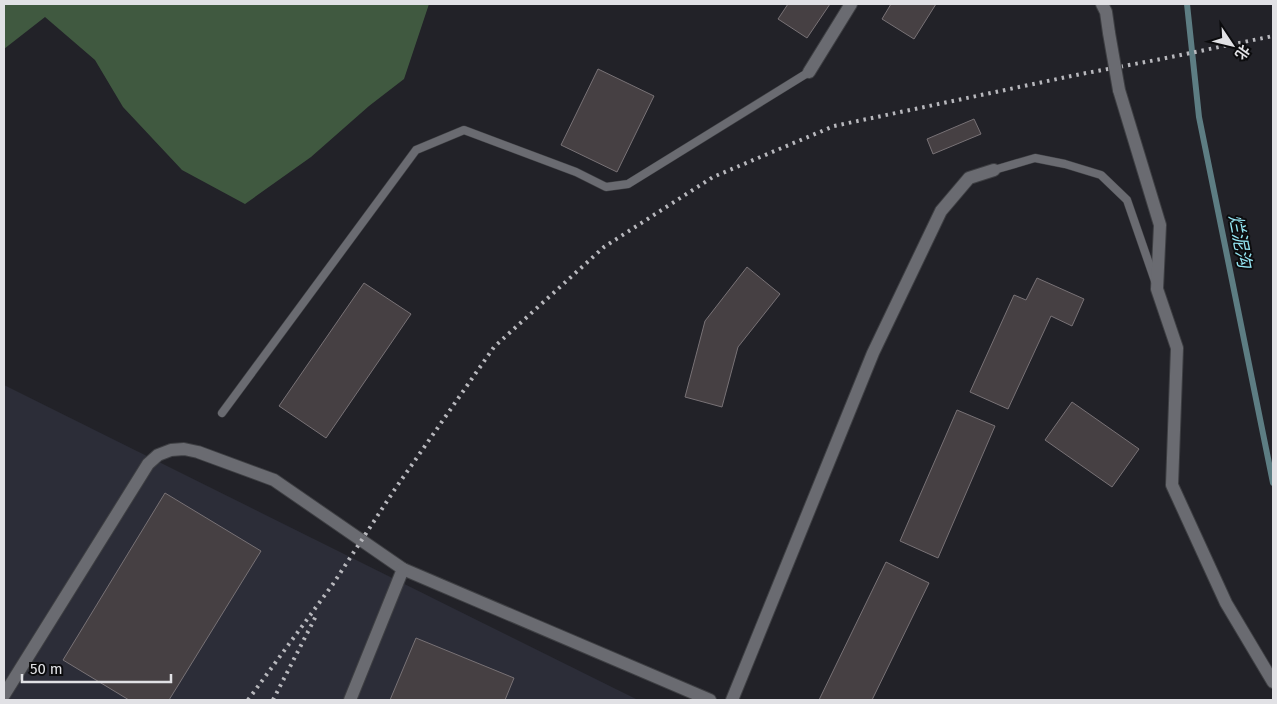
<svg xmlns="http://www.w3.org/2000/svg" width="1277" height="704" font-family="'Fira Sans','Noto Sans SC',sans-serif">
<style>
.built{fill:#2c2d38}
.forest{fill:#405940}
.lines{fill:none;stroke-linecap:round;stroke-linejoin:round}
.stream{stroke:#5d7d83;stroke-width:6}
.building{fill:#464043;stroke:#787276}
.lane-casing{stroke:#3e3f43;stroke-width:9}
.street-casing{stroke:#3e3f43;stroke-width:14}
.lane{stroke:#6a6b71;stroke-width:8}
.street{stroke:#6a6b71;stroke-width:12}
.rail{stroke:#b8b8bd;stroke-width:4;stroke-dasharray:2.5 5;stroke-linecap:butt}
.street-bridge-casing{stroke:#3e3f43;stroke-width:14;stroke-linecap:butt}
.street-bridge{stroke:#6a6b71;stroke-width:12}
.labels{text-anchor:middle;dominant-baseline:central;stroke-width:4;stroke-linejoin:round;paint-order:stroke}
.water-label{font-size:18px;font-style:italic;fill:#96e7f5;stroke:#0c0c0e}
</style>
<rect width="100%" height="100%" fill="#222228"/>
<!-- built -->
<path class="built" d="M4,385L638,700H4Z"/>
<!-- forest -->
<path class="forest" d="M4,4H429L404,79L369,106L311,157L245,204L182,170L123,107L95,60L45,17L4,49Z"/>
<g class="lines">
<!-- stream -->
<path class="stream" d="M1187,4L1199,117L1273,483"/>
</g>
<!-- building -->
<g class="building">
<path d="M788,4H830L807,38L778,19Z"/>
<path d="M891,4H936L914,39L882,19Z"/>
<path d="M598,69L654,96L617,172L561,145Z"/>
<path d="M974,119L981,134L933,154L927,139Z"/>
<path d="M747,267L780,294L738,347L722,407L685,397L705,321Z"/>
<path d="M1037,278L1084,299L1072,326L1051,316L1008,409L970,392L1014,295L1026,300Z"/>
<path d="M364,283L411,314L326,438L279,406Z"/>
<path d="M1072,402L1139,449L1112,487L1045,440Z"/>
<path d="M957,410L995,426L938,558L900,541Z"/>
<path d="M165,493L261,551L169,700H129L63,660Z"/>
<path d="M886,562L929,583L872,700H819Z"/>
<path d="M416,638L514,678L505,700H390Z"/>
</g>
<g class="lines">
<defs>
<g id="lane">
<path d="M994,170L1035,158L1065,164L1101,175L1127,200L1155,281"/>
<path d="M222,413L416,150L464,130L576,172L606,187L628,184L809,72"/>
</g>
<g id="street">
<path d="M1102,4L1106,12L1109,33"/>
<path d="M809,72L851,4"/>
<path d="M1119,90L1160,225L1157,289L1177,348L1172,485L1226,603L1273,682"/>
<path d="M4,695L148,464L158,455L171,450L184,449L198,452L274,480L403,569L710,700"/>
<path d="M350,700L403,569"/>
<path d="M732,700L873,353L941,211L969,178L994,170"/>
</g>
</defs>
<!-- lane casing -->
<use href="#lane" class="lane-casing"/>
<!-- street casing -->
<use href="#street" class="street-casing"/>
<!-- lane -->
<use href="#lane" class="lane"/>
<!-- street -->
<use href="#street" class="street"/>
<!-- rail -->
<g class="rail">
<path d="M248,700L333,584L395,489L494,347L604,247L713,177L834,126L1081,74L1156,60L1273,36"/>
<path d="M273,700L317,614"/>
</g>
<defs>
<path id="street-bridge" d="M1109,33L1119,90"/>
</defs>
<!-- street-bridge casing -->
<use href="#street-bridge" class="street-bridge-casing"/>
<!-- street-bridge -->
<use href="#street-bridge" class="street-bridge"/>
</g>
<g class="labels">
<!-- water labels -->
<g class="water-label">
<text transform="translate(1240 241) rotate(79)">烂泥沟</text>
</g>
</g>
<!-- border -->
<rect width="1277" height="704" fill="none" stroke="#e1e1e5" stroke-width="10"/>
<!-- north arrow -->
<g transform="translate(1232 45) rotate(125)" stroke="#0c0c0e" stroke-width="4" paint-order="stroke">
<path d="M0-4L9 19L0 12L-9 19Z" fill="#e1e1e5"/>
<text y="-8" font-size="14" font-weight="bold" text-anchor="middle" fill="#e1e1e5">北</text>
</g>
<!-- scale -->
<path d="M22 674v8h149v-8" fill="none" stroke="#e1e1e5" stroke-width="2.5"/>
<text x="30" y="674" font-size="15" fill="#e1e1e5" stroke="#0c0c0e" stroke-width="4" paint-order="stroke">50 m</text>
</svg>
